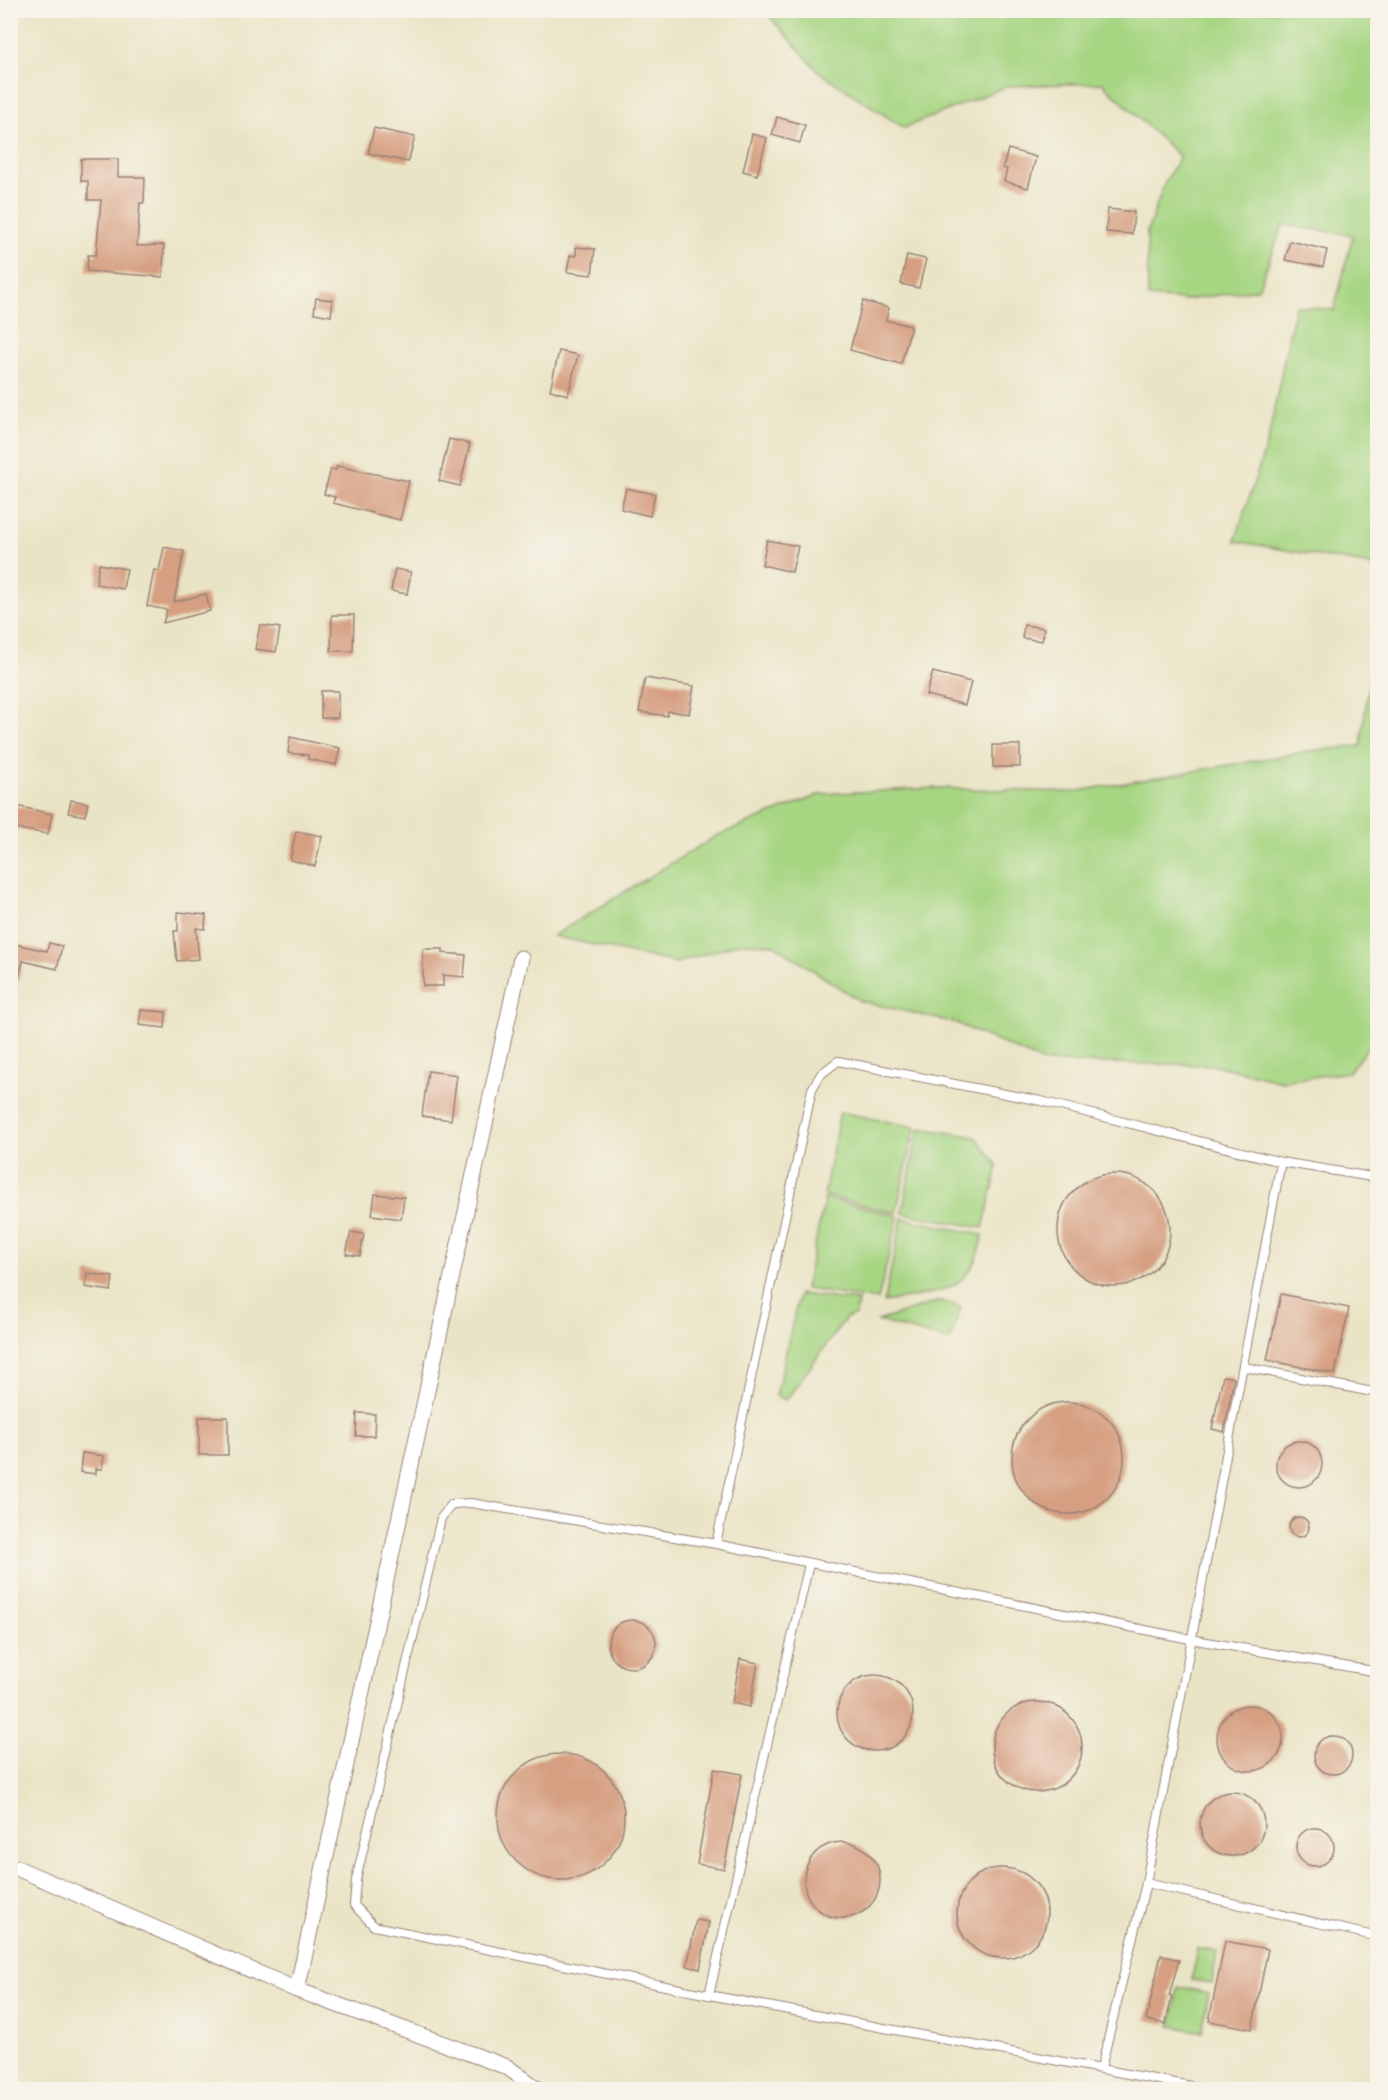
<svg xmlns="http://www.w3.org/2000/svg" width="1388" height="2100" font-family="'Gochi Hand',sans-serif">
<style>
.green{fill:#a7d683;stroke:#787a57;stroke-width:1.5}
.building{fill:#d69f81}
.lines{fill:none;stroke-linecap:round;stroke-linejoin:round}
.service-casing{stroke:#9a8278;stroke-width:10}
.minor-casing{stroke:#9a8278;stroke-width:17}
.service{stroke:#fff;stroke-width:8}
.minor{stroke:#fff;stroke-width:15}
</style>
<rect width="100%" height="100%" fill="#f7f3e8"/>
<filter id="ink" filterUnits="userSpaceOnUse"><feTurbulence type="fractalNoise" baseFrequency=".0167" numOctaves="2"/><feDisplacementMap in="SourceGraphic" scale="12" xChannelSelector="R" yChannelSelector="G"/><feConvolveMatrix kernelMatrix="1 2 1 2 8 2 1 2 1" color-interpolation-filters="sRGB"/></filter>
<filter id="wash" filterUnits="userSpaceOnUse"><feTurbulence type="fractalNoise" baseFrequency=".008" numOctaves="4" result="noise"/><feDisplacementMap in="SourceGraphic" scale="24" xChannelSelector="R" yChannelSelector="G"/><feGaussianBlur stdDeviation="1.35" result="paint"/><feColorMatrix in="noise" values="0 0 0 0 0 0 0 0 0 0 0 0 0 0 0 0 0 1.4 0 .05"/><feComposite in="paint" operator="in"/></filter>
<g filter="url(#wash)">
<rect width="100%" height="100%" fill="#eae4c6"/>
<!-- green -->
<g class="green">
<path d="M765,11H1377V576L1371,565L1235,541L1268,440L1295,306L1334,310L1353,235L1283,225L1258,289L1186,300L1148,297L1147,232L1165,182L1180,157L1102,83L1007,86L904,128L819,72Z"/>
<path d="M1377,617V1035L1349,1072L1282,1081L1214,1065L1044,1062L956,1023L860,1001L773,944L740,943L676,963L553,936L716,836L821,794L934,788L1072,792L1311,751L1361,746Z"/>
<path d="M840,1112L915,1127L896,1213L824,1195Z"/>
<path d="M919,1128L976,1137L998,1166L983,1228L902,1213Z"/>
<path d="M825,1198L898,1216L878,1300L805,1289Z"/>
<path d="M902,1218L983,1235C975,1294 933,1293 884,1302Z"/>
<path d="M799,1294L858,1301L856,1315L846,1318L786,1400L776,1396Z"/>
<path d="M940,1301L961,1307L950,1341L878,1321Z"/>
<path d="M1197,1948L1217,1952L1212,1983L1192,1980Z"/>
<path d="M1178,1987L1209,1993L1202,2032L1171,2026Z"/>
</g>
<g id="blocks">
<!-- building -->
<g class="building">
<path d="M777,117L805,125L800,143L772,135Z"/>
<path d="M374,128L415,137L408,162L368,153Z"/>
<path d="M752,134L767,138L757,175L743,171Z"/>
<path d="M1008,149L1036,157L1028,188L1004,181L1007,169L1003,168Z"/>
<path d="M81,159H118V177H145L144,203H140L137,246L164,245L163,277L87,271L88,255H96L101,200H88V181H81Z"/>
<path d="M1108,209L1134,212L1132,234L1106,232Z"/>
<path d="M1290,241L1327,250L1323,267L1285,260Z"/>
<path d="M576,247L595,249L592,275L567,272L570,255L576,256Z"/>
<path d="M907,255L926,259L919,288L901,284Z"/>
<path d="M316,298L333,300L331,316L314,313Z"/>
<path d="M863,301L889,308L886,320L911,326L901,364L850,350Z"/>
<path d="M559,351L578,355L568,395L550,390Z"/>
<path d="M449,439L470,444L460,486L439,481Z"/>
<path d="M337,466L409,481L400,520L333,503L335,497L324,494L331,469L336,470Z"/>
<path d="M626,488L655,494L650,516L621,509Z"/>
<path d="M767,540L798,546L792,572L762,565Z"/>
<path d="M164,547L184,551L174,602L206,594L210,611L163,623L167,610L147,606L154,570L159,571Z"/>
<path d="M99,564L127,569L123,589L96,584Z"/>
<path d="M395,569L411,572L407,594L391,591Z"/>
<path d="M332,615H354L353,651H331Z"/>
<path d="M260,625L280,628L276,652L255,649Z"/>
<path d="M1024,625L1044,628L1042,641L1022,638Z"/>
<path d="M933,672L971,682L965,705L926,695Z"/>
<path d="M645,678L694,686L689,714L668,711L667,716L639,712Z"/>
<rect x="321" y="691" width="17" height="27"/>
<path d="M290,737L340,748L336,765L308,759V755L288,753Z"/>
<rect x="993" y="745" width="27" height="22"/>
<path d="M71,800L88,803L85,816L68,813Z"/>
<path d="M16,806L52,814L48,834L11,828Z"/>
<path d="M296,831L322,836L315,866L290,860Z"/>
<path d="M178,912L206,915L205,929L196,928L199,959L177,961L174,931H178Z"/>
<path d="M10,943L47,951L49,943L62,946L57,969L23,961L16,991H10Z"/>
<path d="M423,949H443V953L466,955L464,977L443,975V986H423Z"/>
<path d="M141,1010L166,1012L165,1028L139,1025Z"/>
<path d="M428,1071L457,1075L451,1120L422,1116Z"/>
<circle cx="1114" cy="1230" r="56"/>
<path d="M375,1194L404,1197L401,1219L372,1215Z"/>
<path d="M351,1232L364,1234L360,1256L346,1254Z"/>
<path d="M87,1273L113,1277L111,1291L85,1287Z"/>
<path d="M1281,1294L1349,1308L1335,1374L1267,1360Z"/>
<path d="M1223,1376L1234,1378L1224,1432L1212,1429Z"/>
<circle cx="1068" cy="1458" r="56"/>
<path d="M357,1413L375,1414L374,1436H356Z"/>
<rect x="199" y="1417" width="29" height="38"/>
<circle cx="1299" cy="1464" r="23"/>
<path d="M82,1453L104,1456L102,1469H96V1474L80,1472Z"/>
<circle cx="1299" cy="1527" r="10"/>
<circle cx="632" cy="1644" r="24"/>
<path d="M740,1659L758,1663L750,1707L732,1703Z"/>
<circle cx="875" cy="1713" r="38"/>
<circle cx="1037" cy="1747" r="45"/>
<circle cx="1250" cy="1738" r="33"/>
<circle cx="1333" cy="1755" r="19"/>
<circle cx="561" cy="1817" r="63"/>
<path d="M714,1769L742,1774L724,1869L697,1864Z"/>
<circle cx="1232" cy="1824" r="32"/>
<circle cx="1315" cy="1847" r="19"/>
<circle cx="842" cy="1880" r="38"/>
<circle cx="1002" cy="1913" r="45"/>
<path d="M696,1920L709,1922L700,1969L687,1966Z"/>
<path d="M1225,1941L1268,1949L1252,2029L1209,2021Z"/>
<path d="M1161,1955L1179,1960L1169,1996H1172L1166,2024L1146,2020Z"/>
</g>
</g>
</g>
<g filter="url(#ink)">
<use href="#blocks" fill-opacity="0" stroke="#9a8278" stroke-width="1.5"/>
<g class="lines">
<defs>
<g id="service">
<path d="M1244,1367L1378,1393"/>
<path d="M716,1544L812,1089L821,1074L838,1061L1041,1101L1281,1162L1378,1178"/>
<path d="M1146,1883L1378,1937"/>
<path d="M709,1995L809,1564"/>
<path d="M1101,2068L1146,1883L1281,1162"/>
<path d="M1212,2090L709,1995L374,1926L354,1905L356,1880L441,1518L452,1504L471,1503L716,1544L1190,1639L1378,1672"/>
</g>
<g id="minor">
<path d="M10,1865L297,1990L507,2067L539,2090"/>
<path d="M297,1990L521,958"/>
</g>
</defs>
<!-- service casing -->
<use href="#service" class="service-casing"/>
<!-- minor casing -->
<use href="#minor" class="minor-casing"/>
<!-- service -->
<use href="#service" class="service"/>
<!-- minor -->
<use href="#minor" class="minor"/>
</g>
</g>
<!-- margin -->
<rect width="1388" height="2100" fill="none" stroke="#f7f3e8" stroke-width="36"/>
</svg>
